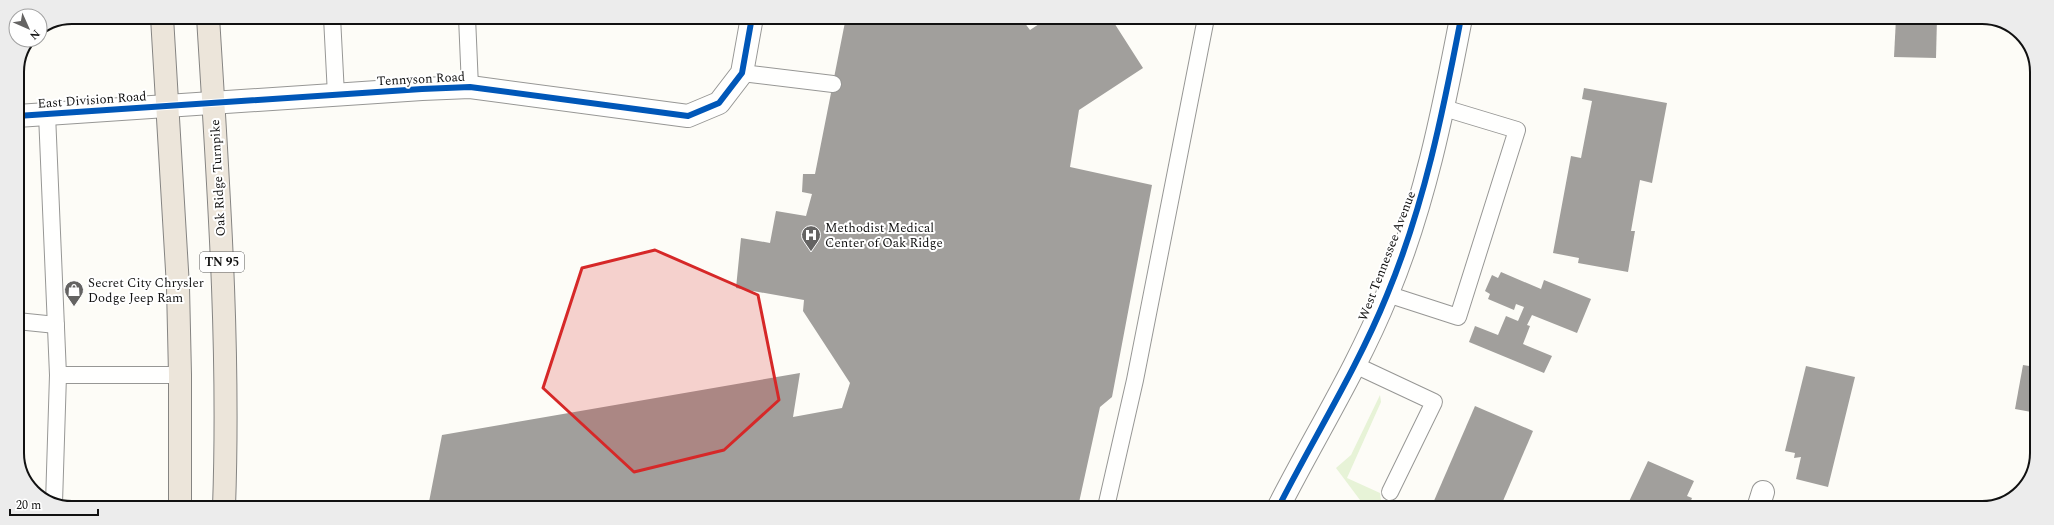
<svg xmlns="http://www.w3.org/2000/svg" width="2054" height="525" font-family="Spectral,serif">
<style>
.green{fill:#e7f3d7}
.building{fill:#a19f9c}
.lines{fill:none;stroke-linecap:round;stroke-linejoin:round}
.service-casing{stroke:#979795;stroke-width:18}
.minor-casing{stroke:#979795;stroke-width:24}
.tertiary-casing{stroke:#979795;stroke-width:24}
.trunk-casing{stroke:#858482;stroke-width:24}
.service{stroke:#fffffe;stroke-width:16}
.minor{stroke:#fffffe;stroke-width:22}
.tertiary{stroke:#fffffe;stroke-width:22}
.trunk{stroke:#ece5da;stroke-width:22}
.cycleway-casing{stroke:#fff;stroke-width:8}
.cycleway{stroke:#0057b8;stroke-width:6}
.marked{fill:#d62828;fill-opacity:0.2;stroke:#d62828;stroke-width:3;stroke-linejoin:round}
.labels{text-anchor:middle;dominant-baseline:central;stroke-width:4;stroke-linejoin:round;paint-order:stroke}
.shield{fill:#fff;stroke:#585858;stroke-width:1}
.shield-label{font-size:12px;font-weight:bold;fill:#111}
.street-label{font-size:13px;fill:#111;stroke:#fff}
.poi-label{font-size:13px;fill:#111;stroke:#fff;text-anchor:start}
.rim{fill:none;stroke:#111;stroke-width:2}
</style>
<rect width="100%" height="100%" fill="#fdfcf7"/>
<!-- green -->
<path class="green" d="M1380,395L1381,402L1347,478L1380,493L1382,508H1366L1336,468L1351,455Z"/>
<!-- building -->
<g class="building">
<path d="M846,17L1021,18L1030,30L1048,18H1111L1143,68L1079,110L1070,167L1152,185L1112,397L1100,407L1078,507H428L442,435L800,373L793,417L842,408L850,383L803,311L804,300L736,288L741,238L770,243L776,211L806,216L812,194L802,192L803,174H815Z"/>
<path d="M1896,18H1937L1936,58L1894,57Z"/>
<path d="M1584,88L1667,103L1652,183L1640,180L1631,231H1635L1628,272L1578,263L1579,258L1553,253L1571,156L1581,158L1592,101L1582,99Z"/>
<path d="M1501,272L1541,289L1544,280L1591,299L1577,333L1532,315L1527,325L1530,326L1523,344L1552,356L1544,373L1469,342L1475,326L1498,335L1506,316L1518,321L1524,307L1516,304L1514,310L1488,299L1490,294L1485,291L1492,275L1498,278Z"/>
<path d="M2023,365L2036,367V413L2015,409Z"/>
<path d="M1806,366L1855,377L1828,487L1796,479L1801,457L1794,458L1795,453L1785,451Z"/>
<path d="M1475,406L1533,431L1500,508H1444L1433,503Z"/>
<path d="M1648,461L1694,481L1687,496L1692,498L1688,508H1626Z"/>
</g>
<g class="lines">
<defs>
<g id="service">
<path d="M332,17L336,95"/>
<path d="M467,17L470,87"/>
<path d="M742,73L833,84"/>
<path d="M47,114L58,375H180"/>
<path d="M1387,294L1458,317L1517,130L1444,108"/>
<path d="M17,321L56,325"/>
<path d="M1355,365L1434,402L1390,492"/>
<path d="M54,503L58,375"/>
<path d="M1106,507L1135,380L1206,18"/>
</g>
<g id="minor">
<path d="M17,116L422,89L470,87L688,116L719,103L742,73L752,17"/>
<path d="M1758,508L1763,492"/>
</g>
<path id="tertiary" d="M1278,508C1314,437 1357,369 1387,295C1424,206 1443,112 1461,18"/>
<g id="trunk">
<path d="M162,17L178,287L180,375V507"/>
<path d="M208,17C218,180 230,344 224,507"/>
</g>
</defs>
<!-- service casing -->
<use href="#service" class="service-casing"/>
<!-- minor casing -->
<use href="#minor" class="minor-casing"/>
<!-- tertiary casing -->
<use href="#tertiary" class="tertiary-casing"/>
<!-- trunk casing -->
<use href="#trunk" class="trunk-casing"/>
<!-- service -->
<use href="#service" class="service"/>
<!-- minor -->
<use href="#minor" class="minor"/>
<!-- tertiary -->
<use href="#tertiary" class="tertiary"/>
<!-- trunk -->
<use href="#trunk" class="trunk"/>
<defs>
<g id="cycleway">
<path d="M17,116L422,89L470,87L688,116L719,103L742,73L752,17"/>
<path d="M1278,508C1314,437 1357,369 1387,295C1424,206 1443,112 1461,18"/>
</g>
</defs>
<!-- cycleway casing -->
<use href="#cycleway" class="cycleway-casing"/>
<!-- cycleway -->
<use href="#cycleway" class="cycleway"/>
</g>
<!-- marked area -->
<path class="marked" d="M655,250L758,295L779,400L724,450L634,472L543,388L582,268Z"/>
<!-- icons -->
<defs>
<symbol id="hospital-pin" viewBox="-11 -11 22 30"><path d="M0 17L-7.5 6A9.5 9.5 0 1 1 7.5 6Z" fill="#646362" stroke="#fff"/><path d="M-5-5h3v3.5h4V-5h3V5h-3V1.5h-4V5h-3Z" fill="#fff"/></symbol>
<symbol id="shop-pin" viewBox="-11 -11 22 30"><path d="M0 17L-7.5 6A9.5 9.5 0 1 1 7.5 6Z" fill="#646362" stroke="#fff"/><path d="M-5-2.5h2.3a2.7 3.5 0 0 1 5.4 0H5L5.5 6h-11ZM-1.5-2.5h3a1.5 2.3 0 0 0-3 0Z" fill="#fff"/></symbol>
</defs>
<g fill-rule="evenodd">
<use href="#hospital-pin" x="800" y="224" width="22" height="30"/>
<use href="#shop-pin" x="63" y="279" width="22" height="30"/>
</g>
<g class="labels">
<!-- shield labels -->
<rect class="shield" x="200" y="252" width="44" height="20" rx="3"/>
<g class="shield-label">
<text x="222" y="262">TN 95</text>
</g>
<!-- street labels -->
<g class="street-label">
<text transform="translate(421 79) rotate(-3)">Tennyson Road</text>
<text transform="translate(92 100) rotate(-4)">East Division Road</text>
<text transform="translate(218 178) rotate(-93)">Oak Ridge Turnpike</text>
<text transform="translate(1387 256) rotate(-69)">West Tennessee Avenue</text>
</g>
<!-- poi labels -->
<g class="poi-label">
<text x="825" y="228">Methodist Medical<tspan x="825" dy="15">Center of Oak Ridge</tspan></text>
<text x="88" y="283">Secret City Chrysler<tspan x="88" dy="15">Dodge Jeep Ram</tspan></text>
</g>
</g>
<!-- crop -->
<path d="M0 0H2054V525H0ZM72 24H1982A48 48 0 0 1 2030 72V453A48 48 0 0 1 1982 501H72A48 48 0 0 1 24 453V72A48 48 0 0 1 72 24Z" fill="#ececec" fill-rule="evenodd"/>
<path class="rim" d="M72 24H1982A48 48 0 0 1 2030 72V453A48 48 0 0 1 1982 501H72A48 48 0 0 1 24 453V72A48 48 0 0 1 72 24Z"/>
<!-- north arrow -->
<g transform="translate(28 28) rotate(135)"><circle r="19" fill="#ffffff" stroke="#a0a0a0"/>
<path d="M0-3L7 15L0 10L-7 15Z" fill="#646362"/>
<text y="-6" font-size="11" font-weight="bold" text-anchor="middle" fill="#111111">N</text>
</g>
<!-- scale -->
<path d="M10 509v6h88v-6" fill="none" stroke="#111111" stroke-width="2"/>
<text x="16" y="509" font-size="12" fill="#111111" stroke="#ffffff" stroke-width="3" paint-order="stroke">20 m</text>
</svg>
